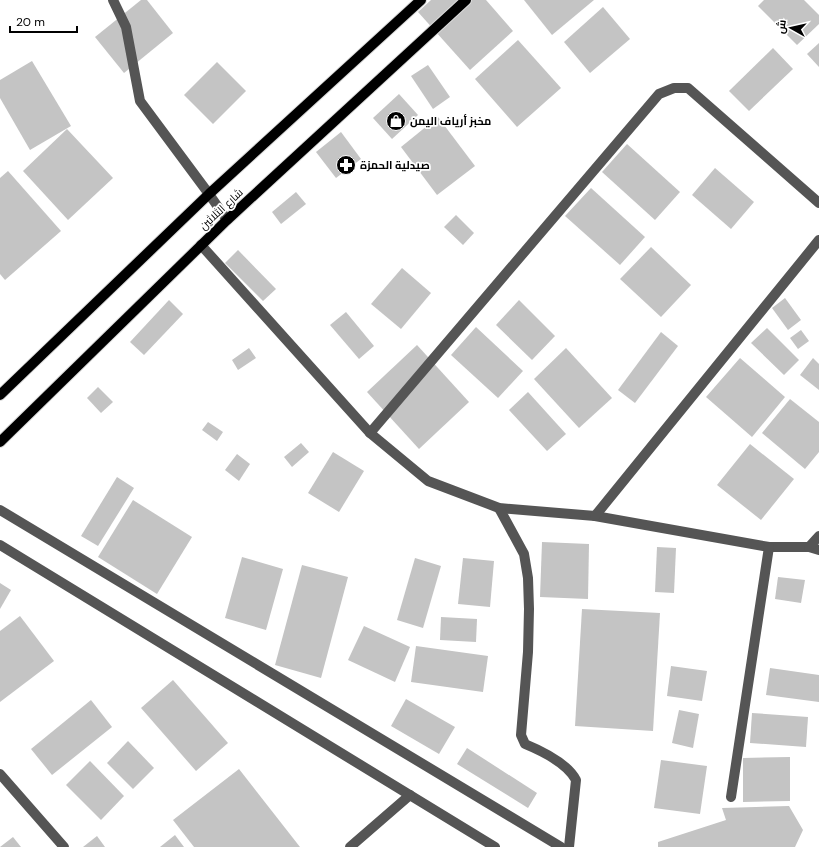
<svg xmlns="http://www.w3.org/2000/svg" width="819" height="847" font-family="'DM Sans',Cairo,sans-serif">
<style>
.building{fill:#c4c4c4}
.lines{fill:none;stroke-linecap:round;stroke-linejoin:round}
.major-casing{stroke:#dbdbdb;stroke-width:12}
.minor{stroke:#555;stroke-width:10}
.major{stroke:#000;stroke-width:10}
.labels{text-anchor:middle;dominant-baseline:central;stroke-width:3.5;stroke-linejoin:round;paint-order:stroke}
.poi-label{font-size:11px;font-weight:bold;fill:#000;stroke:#fff;text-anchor:start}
.street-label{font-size:11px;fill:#000;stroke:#fff}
</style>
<rect width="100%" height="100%" fill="#fff"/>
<!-- building -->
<g class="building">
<path d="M141,0H147L173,33L124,73L95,37Z"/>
<path d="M431,0H486L513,31L470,70L418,12Z"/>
<path d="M524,0H594L552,35Z"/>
<path d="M764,0H804L819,15V24L797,45L758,6Z"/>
<path d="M603,7L630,39L590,73L564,42Z"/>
<path d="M518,40L561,88L517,127L475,79Z"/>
<path d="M819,43V67L807,54Z"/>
<path d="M773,48L793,69L749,111L729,91Z"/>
<path d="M32,61L71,126L30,150L0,98V80Z"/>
<path d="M217,62L246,91L213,124L184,95Z"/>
<path d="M428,65L450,97L433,109L411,76Z"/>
<path d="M399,94L418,115L392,139L373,118Z"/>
<path d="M438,117L475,166L437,195L401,147Z"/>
<path d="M67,129L113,178L68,220L23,171Z"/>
<path d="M341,132L361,159L336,178L316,152Z"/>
<path d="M627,144L680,192L655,220L602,172Z"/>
<path d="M715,168L754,202L731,229L692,195Z"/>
<path d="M8,171L61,231L5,280L0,274V178Z"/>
<path d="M591,188L645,237L620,265L565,216Z"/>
<path d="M296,192L306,204L281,224L272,212Z"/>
<path d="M456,215L474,233L463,245L444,227Z"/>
<path d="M651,247L691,285L661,317L620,279Z"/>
<path d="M238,250L276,289L263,301L225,263Z"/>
<path d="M402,268L431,293L401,329L371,304Z"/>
<path d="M785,298L801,320L788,330L772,308Z"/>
<path d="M169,300L183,314L144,355L130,342Z"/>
<path d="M519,300L555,336L532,360L496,325Z"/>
<path d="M346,312L374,346L359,359L330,325Z"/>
<path d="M476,327L523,371L498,398L451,355Z"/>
<path d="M767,328L799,360L784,375L751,343Z"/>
<path d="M801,330L809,341L798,349L790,338Z"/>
<path d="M661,332L678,346L635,403L618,390Z"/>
<path d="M417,345L469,402L419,449L367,392Z"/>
<path d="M249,348L256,358L238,370L232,360Z"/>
<path d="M566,348L612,398L579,428L534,379Z"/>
<path d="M740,358L785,397L752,437L706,397Z"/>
<path d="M813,358L819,364V390L800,375Z"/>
<path d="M98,387L113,402L101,413L87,398Z"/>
<path d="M528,392L566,434L547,451L509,410Z"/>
<path d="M790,399L819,422V452L805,469L762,433Z"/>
<path d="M208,422L223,432L217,441L202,430Z"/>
<path d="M301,443L309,452L292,467L284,457Z"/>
<path d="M750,444L794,479L761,520L717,485Z"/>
<path d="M333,452L364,471L339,512L308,493Z"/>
<path d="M237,454L250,464L239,481L225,470Z"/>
<path d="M117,477L134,488L98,546L81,536Z"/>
<path d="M133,500L192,537L157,594L98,557Z"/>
<path d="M542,542L589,544L588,599L540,597Z"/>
<path d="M657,547L676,548L674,593L655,592Z"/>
<path d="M242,557L283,569L266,630L225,618Z"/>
<path d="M415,558L441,566L423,628L397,620Z"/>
<path d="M463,558L494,561L490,607L458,604Z"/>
<path d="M302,565L348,577L321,678L275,665Z"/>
<path d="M778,577L805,580L801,603L775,599Z"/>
<path d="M0,583L11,590L0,609Z"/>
<path d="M582,609L660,613L653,731L575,726Z"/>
<path d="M20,616L54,661L0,702V631Z"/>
<path d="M441,617L477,619L476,642L440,640Z"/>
<path d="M364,626L410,647L395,682L348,660Z"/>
<path d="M416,646L488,656L483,692L411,682Z"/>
<path d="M671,666L707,671L702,701L667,696Z"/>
<path d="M770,668L819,675V702L766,695Z"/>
<path d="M173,680L228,743L196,771L141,708Z"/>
<path d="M406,699L455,727L439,754L391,726Z"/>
<path d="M91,700L112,727L52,775L31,749Z"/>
<path d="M679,710L699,714L693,748L672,743Z"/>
<path d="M752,713L808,717L806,747L750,743Z"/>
<path d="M128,741L154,768L133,789L107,763Z"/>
<path d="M467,748L537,793L528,808L457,764Z"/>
<path d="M790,757V801L743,802V758Z"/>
<path d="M661,760L707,766L700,814L654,808Z"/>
<path d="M90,761L124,796L101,820L66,785Z"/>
<path d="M239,769L300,847H194L173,820Z"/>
<path d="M789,806L803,830L795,847H658V842L726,820L722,808Z"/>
<path d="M175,835L184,847H160Z"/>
<path d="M97,836L105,847H83Z"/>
<path d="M13,837L21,847H0Z"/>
</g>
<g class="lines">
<defs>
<g id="major">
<path d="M0,395L209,194L421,0"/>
<path d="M0,442L227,220L466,0"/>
</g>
</defs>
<!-- major casing -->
<use href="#major" class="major-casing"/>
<!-- minor -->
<g class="minor">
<path d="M113,0L126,27L140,101L209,194L227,220"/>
<path d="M201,245L370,433L428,481L499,508L595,516L769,547H809L819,550"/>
<path d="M370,433L659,94L674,88H688L819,203"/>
<path d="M499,508L524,554L528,578L529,609L528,652L521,735L525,744C542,751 567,763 576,780L569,847"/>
<path d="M0,510L561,847"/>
<path d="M595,516L819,240"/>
<path d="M0,545L495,847"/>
<path d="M809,547L819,536"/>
<path d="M0,774L64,847"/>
<path d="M731,797L769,547"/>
<path d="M350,847L410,795"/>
</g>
<!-- major -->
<use href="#major" class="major"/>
</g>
<!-- icons -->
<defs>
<symbol id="shop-disc" viewBox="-11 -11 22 22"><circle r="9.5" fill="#000" stroke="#fff"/><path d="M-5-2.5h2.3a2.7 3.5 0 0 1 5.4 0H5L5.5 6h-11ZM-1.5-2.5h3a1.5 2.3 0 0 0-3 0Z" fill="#fff"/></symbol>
<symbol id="pharmacy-disc" viewBox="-11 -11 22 22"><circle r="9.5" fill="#000" stroke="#fff"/><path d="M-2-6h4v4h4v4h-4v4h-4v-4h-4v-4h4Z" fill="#fff"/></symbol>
</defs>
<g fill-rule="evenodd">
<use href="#shop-disc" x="385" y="110" width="22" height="22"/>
<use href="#pharmacy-disc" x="335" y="154" width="22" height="22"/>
</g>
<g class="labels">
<!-- poi labels -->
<g class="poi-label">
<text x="410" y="121">مخبز أرياف اليمن</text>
<text x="360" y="165">صيدلية الحمزة</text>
</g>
<!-- street labels -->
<g class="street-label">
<text transform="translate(221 209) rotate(-43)">شارع الثلاثين</text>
</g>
</g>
<!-- north arrow -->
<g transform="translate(791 28) rotate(278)" stroke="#ffffff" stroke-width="3" paint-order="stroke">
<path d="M0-3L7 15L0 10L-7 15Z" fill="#000000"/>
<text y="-6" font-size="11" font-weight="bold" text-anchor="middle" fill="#000000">ش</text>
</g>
<!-- scale -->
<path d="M10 26v6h67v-6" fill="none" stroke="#000000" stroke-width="2"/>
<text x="16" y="26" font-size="12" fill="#000000" stroke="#ffffff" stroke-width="3" paint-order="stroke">20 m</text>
</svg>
